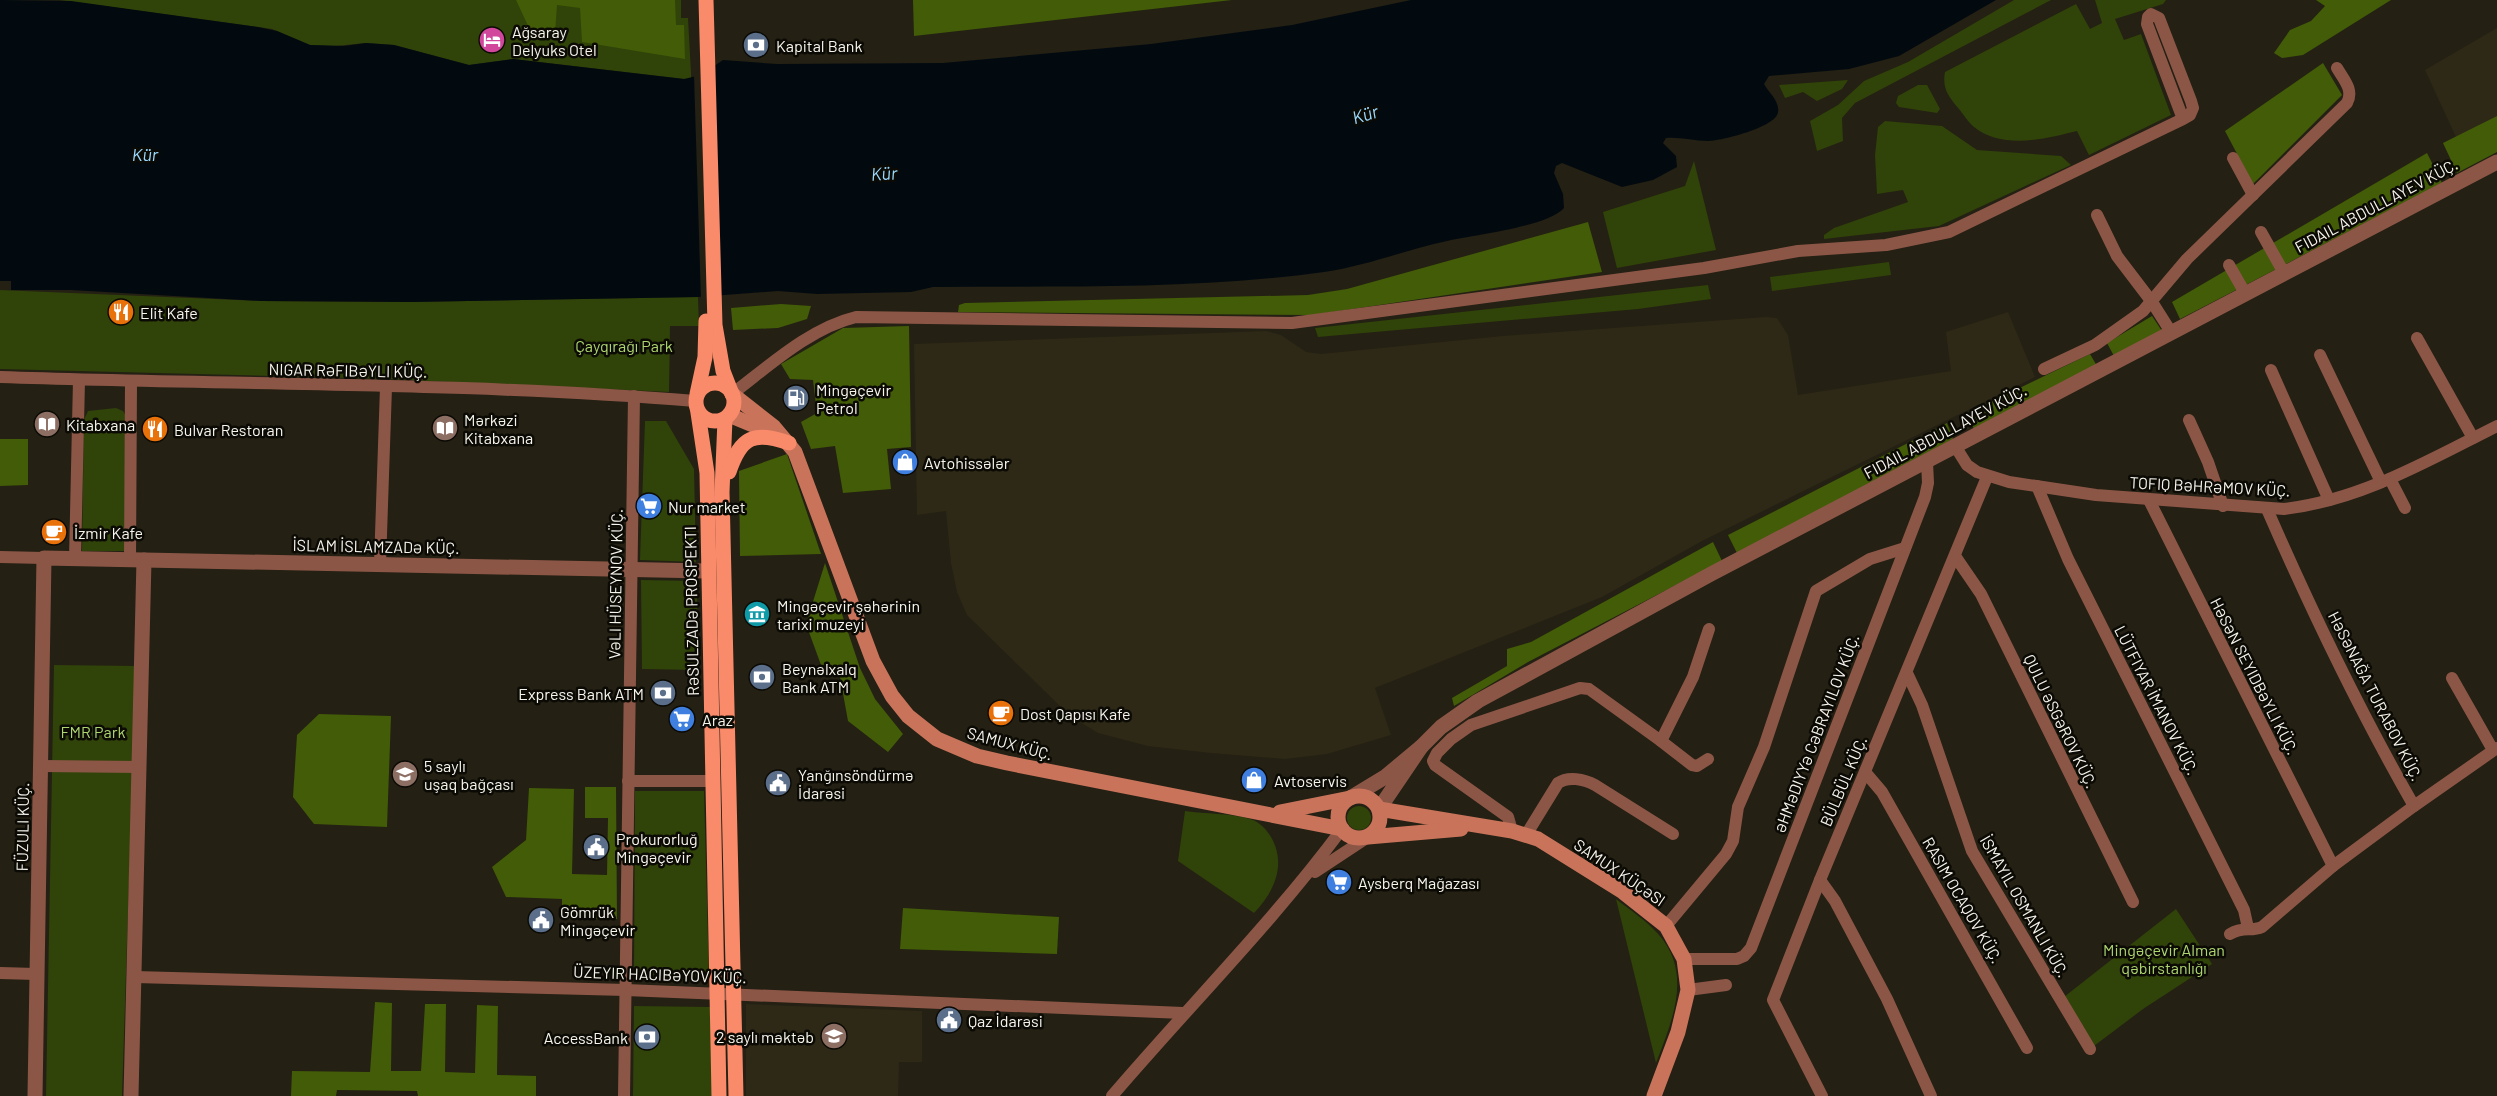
<svg xmlns="http://www.w3.org/2000/svg" width="2497" height="1096" font-family="Barlow,sans-serif">
<style>
.built{fill:#2e2916}
.green{fill:#304309}
.forest{fill:#425c07}
.water{fill:#020a10}
.pier{fill:#242013}
.lines{fill:none;stroke-linecap:round;stroke-linejoin:round}
.minor{stroke:#8c5647;stroke-width:12}
.tertiary{stroke:#8c5647;stroke-width:15}
.secondary{stroke:#c9735b;stroke-width:15}
.primary{stroke:#f98a6a;stroke-width:15}
.labels{text-anchor:middle;dominant-baseline:central;stroke-width:5;stroke-linejoin:round;paint-order:stroke}
.poi-label{font-size:16px;fill:#f7f5ec;stroke:#0b0a05;text-anchor:start}
.street-label{font-size:16px;fill:#f7f5ec;stroke:#0b0a05}
.park-label{font-size:16px;fill:#aed66f;stroke:#0b0a05}
.water-label{font-size:18px;font-style:italic;fill:#99d9fe;stroke:#0b0a05}
</style>
<rect width="100%" height="100%" fill="#242013"/>
<!-- built -->
<g class="built">
<path d="M2497,28V116L2456,137L2425,70Z"/>
<path d="M2008,312L2035,377L1702,541L1602,597L1375,688L1391,735L1327,754L1285,759L1211,753L1148,746L1098,733L1070,716L967,615L957,592L951,563L946,511L917,515L914,344L1266,331L1281,335L1306,352L1321,354L1503,336L1766,317L1777,318L1788,335L1798,395L1951,371L1946,332Z"/>
<path d="M746,1004L922,1011V1062H899L898,1096H746Z"/>
</g>
<!-- green -->
<g class="green">
<path d="M60,0H681V18H688L691,73V79H684L513,59L469,65L394,45L366,43L335,46L310,45L272,29Z"/>
<path d="M2014,0H2051L1855,103L1842,118L1843,141L1817,151L1810,121L1838,105L1864,81L1908,62Z"/>
<path d="M2095,0H2166L2163,4L2115,19L2124,40L2141,34L2171,115L2089,155L2077,131C2045,139 2002,150 1974,127C1968,122 1963,114 1959,109C1948,96 1942,88 1945,72L2076,4L2090,29L2102,23Z"/>
<path d="M1848,80L1842,89L1817,101L1803,92L1785,98L1779,85Z"/>
<path d="M1918,85H1927L1940,109L1937,113L1899,107L1896,103L1898,96Z"/>
<path d="M1885,121L1942,126L1977,150L2061,156L2071,165L1939,226L1824,239V235L1834,228L1908,202L1903,190L1877,194L1875,155L1878,127Z"/>
<path d="M1694,161L1716,250L1617,268L1603,212L1685,186Z"/>
<path d="M1889,262L1891,275L1772,291L1770,277Z"/>
<path d="M1708,285L1711,299L1638,309L1318,337L1315,328Z"/>
<path d="M0,290L261,301L411,302L698,297L699,326H670L669,392L387,379L0,369Z"/>
<path d="M116,408L123,411L127,418L126,551H82L84,420L88,411Z"/>
<path d="M645,421H666L694,469L696,562L640,560Z"/>
<path d="M641,580L697,581L698,670L642,669Z"/>
<path d="M54,665L136,666L122,1096H46Z"/>
<path d="M635,791H704L709,977L634,975Z"/>
<circle cx="1359" cy="818" r="12"/>
<path d="M1185,811C1206,814 1230,813 1250,819C1260,822 1266,829 1271,837C1287,865 1274,892 1254,913L1178,861Z"/>
<path d="M1616,899C1630,910 1647,921 1659,935C1693,974 1672,1021 1656,1063Z"/>
<path d="M2176,909L2212,964L2143,1009L2090,1049L2064,997Z"/>
<path d="M634,1006L711,1007L713,1096H633Z"/>
</g>
<!-- forest -->
<g class="forest">
<path d="M516,0H675L676,25H684L685,59L582,42L580,8L557,5L555,34L530,30Z"/>
<path d="M913,0H1232L914,36Z"/>
<path d="M2316,0H2391L2303,55L2282,58L2274,53L2290,30L2311,21L2325,6Z"/>
<path d="M2323,63L2342,95L2253,184L2225,131Z"/>
<path d="M2497,116V152L2457,173L2443,143Z"/>
<path d="M2427,153L2442,183L2180,319L2172,302Z"/>
<path d="M1588,222L1602,272L1312,315L958,312L959,305L965,303L1308,295L1347,289Z"/>
<path d="M781,304L811,306L807,319L778,328L733,330L731,308Z"/>
<path d="M2152,316L2162,331L2114,356L2107,343Z"/>
<path d="M909,326L911,447L887,449L891,489L843,493L835,446L811,449L801,422L817,413L813,380L790,379L781,364L843,328Z"/>
<path d="M2090,354L2097,366L1974,429L1966,414Z"/>
<path d="M1947,423L1953,439L1737,553L1728,535Z"/>
<path d="M0,439H28V485L0,486Z"/>
<path d="M787,454L821,554L740,556L739,471Z"/>
<path d="M1713,542L1722,561L1528,662L1454,706L1452,698L1507,666V649L1531,642Z"/>
<path d="M825,563L860,668L875,699L903,734L888,752L848,721L838,666L821,665L806,624Z"/>
<path d="M319,714L391,716L387,827L314,824L293,797L297,735Z"/>
<path d="M585,787H616L617,919H562V899L506,897L492,867L526,840L529,788L574,789L572,874L607,875L608,818H585Z"/>
<path d="M903,908L1059,917L1057,954L900,949Z"/>
<path d="M375,1002L392,1003L391,1071H421L425,1004H446L445,1072L475,1073L477,1005L498,1006L497,1075L536,1076V1096H418L417,1091L337,1090L336,1096H291L292,1071L370,1072Z"/>
</g>
<!-- water -->
<path class="water" d="M0,0L71,1L258,27L277,31L310,45L344,46L366,43L394,45L469,65L513,59L684,79L701,75L723,60L777,64L943,63L1151,44L1292,25L1411,0H1996L1899,56L1849,69L1769,76L1764,84C1768,92 1780,101 1778,112C1777,127 1721,141 1708,141C1694,141 1680,137 1666,138L1663,143L1676,156L1677,167L1653,180L1622,187L1562,163L1556,166L1554,173L1563,194L1564,208C1547,227 1473,235 1447,241C1405,250 1366,266 1324,272C1195,290 1063,286 933,287L911,292L817,294L778,291L698,297L411,302L261,301L71,290H11V281H0Z"/>
<!-- pier -->
<path class="pier" d="M714,61L721,299L701,300L694,75Z"/>
<g class="lines">
<!-- minor -->
<g class="minor">
<path d="M2233,158L2253,195"/>
<path d="M2097,215L2117,256L2152,302L2171,332"/>
<path d="M2261,232L2284,273"/>
<path d="M2229,265L2245,293"/>
<path d="M2417,338L2473,438"/>
<path d="M2320,355L2381,482"/>
<path d="M2044,369L2095,345L2143,311L2187,259L2347,103C2354,90 2344,80 2337,68"/>
<path d="M2271,370L2329,500"/>
<path d="M0,377C231,385 464,382 695,401"/>
<path d="M732,394C769,366 810,328 856,317L1292,323L1704,268L1798,251L1886,245L1949,232L2183,119L2190,115L2193,108L2191,101L2159,18L2151,14L2148,17L2147,24L2183,119"/>
<path d="M2189,420L2208,462L2223,506"/>
<path d="M1955,446L1967,465L1977,472L2009,482L2096,495L2284,509C2361,500 2429,460 2497,426"/>
<path d="M2390,479L2405,508"/>
<path d="M2037,486L2068,559L2244,910L2248,928"/>
<path d="M2149,500L2333,866"/>
<path d="M2267,509C2311,610 2359,710 2414,806L2497,748"/>
<path d="M1955,556L1981,594L2133,902"/>
<path d="M0,557L44,558"/>
<path d="M75,559L79,380"/>
<path d="M130,560L131,381"/>
<path d="M380,564L386,387"/>
<path d="M1907,673L1922,705L1972,851L2090,1049"/>
<path d="M2452,678L2493,750"/>
<path d="M1661,741L1692,765L1697,766L1708,759"/>
<path d="M41,766L140,767"/>
<path d="M1865,772L1882,792L2027,1048"/>
<path d="M628,781H712"/>
<path d="M1512,831L1508,817L1435,765L1433,761L1437,753L1451,739L1471,725L1580,688L1589,689L1661,741L1693,677L1709,629"/>
<path d="M1526,835L1558,783C1568,776 1584,779 1595,785L1673,834"/>
<path d="M1315,872L1368,837"/>
<path d="M1820,880L1835,901L1887,999L1931,1096"/>
<path d="M1666,926L1726,854L1733,841L1738,807L1764,747L1816,591L1870,559L1905,548"/>
<path d="M2230,934C2243,926 2251,932 2262,927L2333,866L2414,806"/>
<path d="M1684,959H1737L1744,956L1751,948L1925,497L1928,483L1927,462"/>
<path d="M0,973L36,974"/>
<path d="M135,977L626,990L1183,1013"/>
<path d="M1688,990L1726,985"/>
<path d="M624,1096L634,396"/>
<path d="M1112,1096C1188,1007 1272,923 1342,829"/>
<path d="M1822,1096L1773,1000L1820,880L1987,477"/>
</g>
<!-- tertiary -->
<g class="tertiary">
<path d="M1421,747L1441,727L1478,701L1711,574L2497,162"/>
<path d="M1352,797L1385,777L1421,747L1379,809"/>
<path d="M35,1096L44,558L707,571"/>
<path d="M131,1096L144,560"/>
</g>
<!-- secondary -->
<g class="secondary">
<path d="M732,394L774,427L795,452L873,661L892,696L908,716L937,739L977,756L1007,763L1342,829"/>
<path d="M729,415L779,436"/>
<circle cx="1359" cy="817" r="21"/>
<path d="M1379,809L1512,831L1538,839L1623,892L1666,926L1684,959L1688,990L1678,1032L1654,1096"/>
<path d="M1280,812L1350,798"/>
<path d="M1368,837L1461,829"/>
</g>
<!-- primary -->
<g class="primary">
<path d="M706,0L715,325L723,371L732,394"/>
<circle cx="715" cy="402" r="19"/>
<path d="M697,394L705,357L706,321"/>
<path d="M698,413L707,473L719,1096"/>
<path d="M725,419L722,492L736,1096"/>
<path d="M729,472C741,436 754,431 789,443"/>
</g>
</g>
<!-- icons -->
<defs>
<symbol id="hotel-disc" viewBox="-11 -11 22 22"><circle r="9.5" fill="#d1479c" stroke="#0b0a05"/><path d="M-6-4.5h1.5V1H6V5H4.5V3h-9V5H-6ZM-4 0a1.8 1.8 0 1 1 3.6 0ZM.5 0V-2.5h3Q6-2.5 6 0Z" fill="#fff"/></symbol>
<symbol id="bank-disc" viewBox="-11 -11 22 22"><circle r="9.5" fill="#5c6f8a" stroke="#0b0a05"/><path d="M-6-4H6V4H-6ZM0-2.3a2.3 2.3 0 1 0 0 4.6a2.3 2.3 0 1 0 0-4.6Z" fill="#fff"/></symbol>
<symbol id="restaurant-disc" viewBox="-11 -11 22 22"><circle r="9.5" fill="#e8710a" stroke="#0b0a05"/><path d="M-5-6h1v4h1v-4h1v4h1v-4h1v5L-1.5 .5V6h-2V.5L-5-1ZM5-6V6H3V1.5H1.5Q1.5-4 5-6Z" fill="#fff"/></symbol>
<symbol id="fuel-disc" viewBox="-11 -11 22 22"><circle r="9.5" fill="#5c6f8a" stroke="#0b0a05"/><path d="M-5.5-6h7V0h2V4h1.3V-2.5L3-4.5l.8-.8L6-3V5H2.5V1h-1V6h-7ZM-4.2-4.7v3.2H.2V-4.7Z" fill="#fff"/></symbol>
<symbol id="library-disc" viewBox="-11 -11 22 22"><circle r="9.5" fill="#8d6e63" stroke="#0b0a05"/><path d="M-6-4Q-3-5.5-.7-3.5V5Q-3 3-6 4ZM6-4Q3-5.5 .7-3.5V5Q3 3 6 4Z" fill="#fff"/></symbol>
<symbol id="shop-disc" viewBox="-11 -11 22 22"><circle r="9.5" fill="#3f7fe0" stroke="#0b0a05"/><path d="M-5-2.5h2.3a2.7 3.5 0 0 1 5.4 0H5L5.5 6h-11ZM-1.5-2.5h3a1.5 2.3 0 0 0-3 0Z" fill="#fff"/></symbol>
<symbol id="supermarket-disc" viewBox="-11 -11 22 22"><circle r="9.5" fill="#3f7fe0" stroke="#0b0a05"/><path d="M-6-5.5h2.5l.6 2H6L4.5 2H-2.5L-4.4-4H-6ZM-1.5 3.2a1.3 1.3 0 1 0 .1 0ZM3 3.2a1.3 1.3 0 1 0 .1 0Z" fill="#fff"/></symbol>
<symbol id="cafe-disc" viewBox="-11 -11 22 22"><circle r="9.5" fill="#e8710a" stroke="#0b0a05"/><path d="M-5.5-4.5H6V0H3Q3 3.5 0 3.5H-2.5Q-5.5 3.5-5.5 0ZM3-3.2v2h1.7v-2ZM-6 4.5H4V6H-6Z" fill="#fff"/></symbol>
<symbol id="museum-disc" viewBox="-11 -11 22 22"><circle r="9.5" fill="#0f9aa8" stroke="#0b0a05"/><path d="M0-6L6-3V-2H-6V-3ZM-5-1h2V3h-2ZM-1-1h2V3h-2ZM3-1h2V3H3ZM-6 4H6V6H-6Z" fill="#fff"/></symbol>
<symbol id="school-disc" viewBox="-11 -11 22 22"><circle r="9.5" fill="#8d6e63" stroke="#0b0a05"/><path d="M0-5L7-2L0 1L-7-2ZM-4 1L0 2.5L4 1V4Q0 6-4 4Z" fill="#fff"/></symbol>
<symbol id="civic-disc" viewBox="-11 -11 22 22"><circle r="9.5" fill="#5c6f8a" stroke="#0b0a05"/><path d="M-.6-6.5H3V-4.5H.6V-3L4-1V1h2V6H-6V1h2V-1L-.6-3ZM-1.2 2.5V6h2.4V2.5Z" fill="#fff"/></symbol>
</defs>
<g fill-rule="evenodd">
<use href="#hotel-disc" x="477" y="25" width="30" height="30"/>
<use href="#bank-disc" x="741" y="30" width="30" height="30"/>
<use href="#restaurant-disc" x="106" y="297" width="30" height="30"/>
<use href="#fuel-disc" x="781" y="383" width="30" height="30"/>
<use href="#library-disc" x="32" y="409" width="30" height="30"/>
<use href="#library-disc" x="430" y="413" width="30" height="30"/>
<use href="#restaurant-disc" x="140" y="414" width="30" height="30"/>
<use href="#shop-disc" x="890" y="447" width="30" height="30"/>
<use href="#supermarket-disc" x="634" y="491" width="30" height="30"/>
<use href="#cafe-disc" x="39" y="517" width="30" height="30"/>
<use href="#museum-disc" x="742" y="599" width="30" height="30"/>
<use href="#bank-disc" x="747" y="662" width="30" height="30"/>
<use href="#bank-disc" x="648" y="678" width="30" height="30"/>
<use href="#cafe-disc" x="986" y="698" width="30" height="30"/>
<use href="#supermarket-disc" x="667" y="704" width="30" height="30"/>
<use href="#school-disc" x="390" y="759" width="30" height="30"/>
<use href="#shop-disc" x="1239" y="765" width="30" height="30"/>
<use href="#civic-disc" x="763" y="768" width="30" height="30"/>
<use href="#civic-disc" x="581" y="832" width="30" height="30"/>
<use href="#supermarket-disc" x="1324" y="867" width="30" height="30"/>
<use href="#civic-disc" x="526" y="905" width="30" height="30"/>
<use href="#civic-disc" x="934" y="1005" width="30" height="30"/>
<use href="#school-disc" x="819" y="1021" width="30" height="30"/>
<use href="#bank-disc" x="632" y="1022" width="30" height="30"/>
</g>
<g class="labels">
<!-- poi labels -->
<g class="poi-label">
<text x="512" y="31">Ağsaray<tspan x="512" dy="18">Delyuks Otel</tspan></text>
<text x="776" y="45">Kapital Bank</text>
<text x="140" y="312">Elit Kafe</text>
<text x="816" y="389">Mingəçevir<tspan x="816" dy="18">Petrol</tspan></text>
<text x="464" y="419">Mərkəzi<tspan x="464" dy="18">Kitabxana</tspan></text>
<text x="66" y="424">Kitabxana</text>
<text x="174" y="429">Bulvar Restoran</text>
<text x="924" y="462">Avtohissələr</text>
<text x="668" y="506">Nur market</text>
<text x="74" y="532">İzmir Kafe</text>
<text x="777" y="605">Mingəçevir şəhərinin<tspan x="777" dy="18">tarixi muzeyi</tspan></text>
<text x="782" y="668">Beynəlxalq<tspan x="782" dy="18">Bank ATM</tspan></text>
<text x="644" y="693" text-anchor="end">Express Bank ATM</text>
<text x="1020" y="713">Dost Qapısı Kafe</text>
<text x="702" y="719">Araz</text>
<text x="424" y="765">5 saylı<tspan x="424" dy="18">uşaq bağçası</tspan></text>
<text x="798" y="774">Yanğınsöndürmə<tspan x="798" dy="18">İdarəsi</tspan></text>
<text x="1274" y="780">Avtoservis</text>
<text x="616" y="838">Prokurorluğ<tspan x="616" dy="18">Mingəçevir</tspan></text>
<text x="1358" y="882">Aysberq Mağazası</text>
<text x="560" y="911">Gömrük<tspan x="560" dy="18">Mingəçevir</tspan></text>
<text x="968" y="1020">Qaz İdarəsi</text>
<text x="814" y="1036" text-anchor="end">2 saylı məktəb</text>
<text x="628" y="1037" text-anchor="end">AccessBank</text>
</g>
<!-- street labels -->
<g class="street-label">
<text transform="translate(2376 205) rotate(-28)">FIDAIL ABDULLAYEV KÜÇ.</text>
<text transform="translate(348 370) rotate(1)">NIGAR RƏFIBƏYLI KÜÇ.</text>
<text transform="translate(1945 431) rotate(-28)">FIDAIL ABDULLAYEV KÜÇ.</text>
<text transform="translate(2210 486) rotate(3)">TOFIQ BƏHRƏMOV KÜÇ.</text>
<text transform="translate(376 546) rotate(1)">İSLAM İSLAMZADƏ KÜÇ.</text>
<text transform="translate(615 584) rotate(-89)">VƏLI HÜSEYNOV KÜÇ.</text>
<text transform="translate(691 611) rotate(-91)">RƏSULZADƏ PROSPEKTI</text>
<text transform="translate(2255 676) rotate(63)">HƏSƏN SEYIDBƏYLI KÜÇ.</text>
<text transform="translate(2376 696) rotate(63)">HƏSƏNAĞA TURABOV KÜÇ.</text>
<text transform="translate(2157 700) rotate(63)">LÜTFIYAR İMANOV KÜÇ.</text>
<text transform="translate(2061 721) rotate(64)">QULU ƏSGƏROV KÜÇ.</text>
<text transform="translate(1816 733) rotate(-69)">ƏHMƏDIYYƏ CƏBRAYILOV KÜÇ.</text>
<text transform="translate(1010 743) rotate(15)">SAMUX KÜÇ.</text>
<text transform="translate(1843 781) rotate(-67)">BÜLBÜL KÜÇ.</text>
<text transform="translate(22 827) rotate(-89)">FÜZULI KÜÇ.</text>
<text transform="translate(1620 872) rotate(34)">SAMUX KÜÇƏSI</text>
<text transform="translate(1963 900) rotate(60)">RASIM OCAQOV KÜÇ.</text>
<text transform="translate(2025 906) rotate(60)">İSMAYIL OSMANLI KÜÇ.</text>
<text transform="translate(660 974) rotate(2)">ÜZEYIR HACIBƏYOV KÜÇ.</text>
</g>
<!-- park labels -->
<g class="park-label">
<text x="624" y="345">Çayqırağı Park</text>
<text x="93" y="731">FMR Park</text>
<text x="2164" y="949">Mingəçevir Alman<tspan x="2164" dy="18">qəbirstanlığı</tspan></text>
</g>
<!-- water labels -->
<g class="water-label">
<text transform="translate(1365 114) rotate(-17)">Kür</text>
<text x="145" y="154">Kür</text>
<text transform="translate(884 173) rotate(-3)">Kür</text>
</g>
</g>
</svg>
